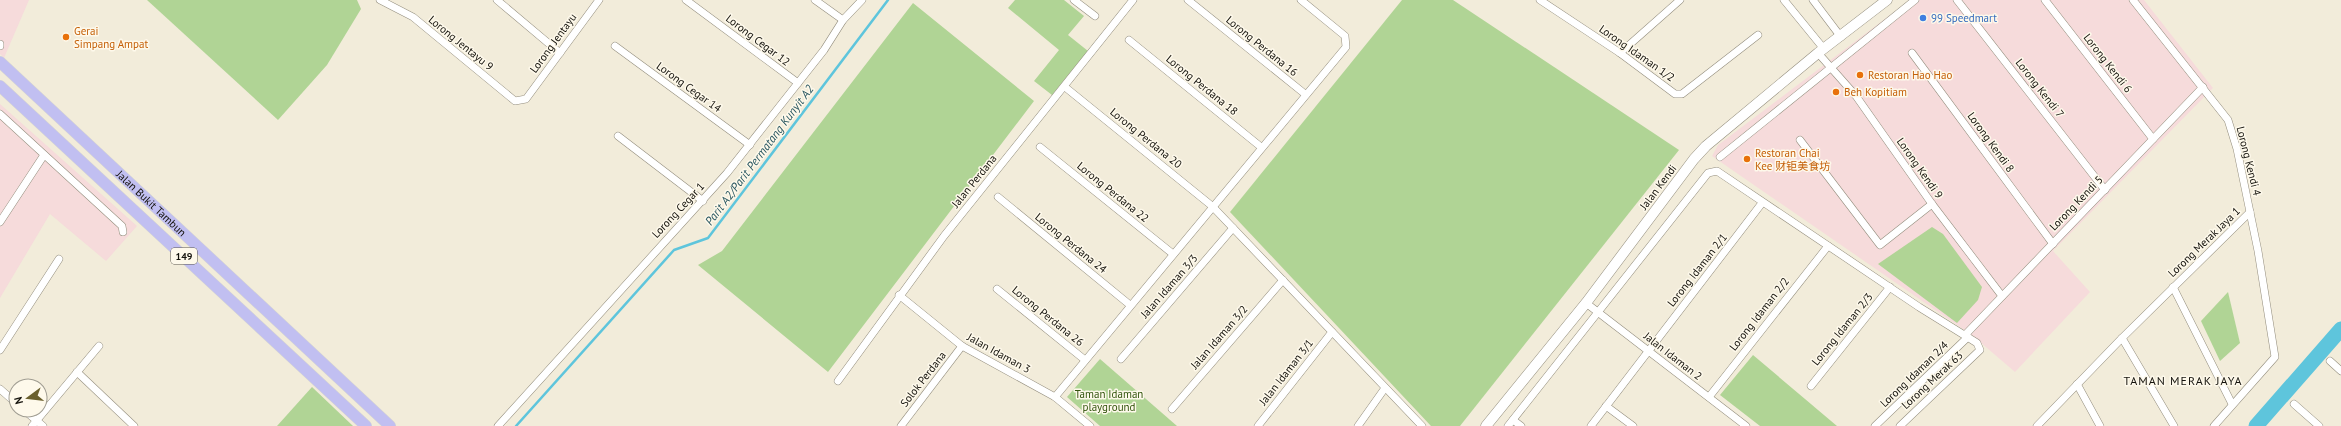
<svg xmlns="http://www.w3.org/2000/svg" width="2341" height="426" font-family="'PT Sans','Noto Sans SC',sans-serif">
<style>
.commercial{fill:#f6dbdb}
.green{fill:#b0d495}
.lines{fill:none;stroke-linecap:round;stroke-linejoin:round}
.stream{stroke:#5ec5dc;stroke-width:2.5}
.river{stroke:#5ec5dc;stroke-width:15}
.street-casing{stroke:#938d7d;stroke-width:8}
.secondary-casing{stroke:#938d7d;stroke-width:11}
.primary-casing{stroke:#d5d4d3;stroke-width:12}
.street{stroke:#fff;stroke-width:7}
.secondary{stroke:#fff;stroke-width:10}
.primary{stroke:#c1bff1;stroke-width:11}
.shop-dot{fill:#3f7fe0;stroke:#fef9eb;stroke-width:1.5}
.food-dot{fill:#e8710a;stroke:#fef9eb;stroke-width:1.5}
.labels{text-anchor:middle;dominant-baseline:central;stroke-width:3;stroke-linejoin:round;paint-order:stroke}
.shield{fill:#fef9eb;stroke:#5a574f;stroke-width:1}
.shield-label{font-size:10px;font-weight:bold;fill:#14120c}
.shop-label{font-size:11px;fill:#366cbe;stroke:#fef9eb;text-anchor:start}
.food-label{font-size:11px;fill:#c56008;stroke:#fef9eb;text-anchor:start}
.street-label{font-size:11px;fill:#14120c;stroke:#fef9eb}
.park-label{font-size:11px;fill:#32540d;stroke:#fef9eb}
.water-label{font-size:12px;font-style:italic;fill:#2a5761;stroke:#fef9eb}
.neighbourhood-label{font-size:12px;letter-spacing:1px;fill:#14120c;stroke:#fef9eb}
</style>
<rect width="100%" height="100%" fill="#f2ecda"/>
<!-- commercial -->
<g class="commercial">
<path d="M0,0H29L4,58L0,54Z"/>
<path d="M1910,0H2144L2213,88L2053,251L2090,292L2015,372L1973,336L1712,156L1718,145Z"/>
<path d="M0,104L137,226L106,261L50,214L0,298Z"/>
</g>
<!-- green -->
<g class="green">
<path d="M147,0H357L361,9L327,65L278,120Z"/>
<path d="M1015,0H1064L1084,16L1068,35L1088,51L1052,95L1034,81L1059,50L1008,8Z"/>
<path d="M1402,0H1453L1679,150L1460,426H1431L1230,212Z"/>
<path d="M913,3L1034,101L828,372L698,265L722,251Z"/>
<path d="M1932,227L1943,234L1982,287L1978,300L1957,323L1878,264Z"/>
<path d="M2228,292L2240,343L2220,361L2201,321Z"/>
<path d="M1753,355L1837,426H1760L1720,395Z"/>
<path d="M1100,359L1177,426H1100L1067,397Z"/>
<path d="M312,387L353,426H277Z"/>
</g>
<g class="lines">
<!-- stream -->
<path class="stream" d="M516,426L674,250L708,238L888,0"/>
<!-- river -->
<path class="river" d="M2256,426L2341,329"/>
<defs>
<g id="street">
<path d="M380,0L413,17L515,101L526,99L599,0"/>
<path d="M497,0L560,53"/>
<path d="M686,0L798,83"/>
<path d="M815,0L843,20"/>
<path d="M1074,0L1095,16"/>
<path d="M1188,0L1305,94"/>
<path d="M1540,0L1620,53L1675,94H1682L1758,35"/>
<path d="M1784,0L1824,49"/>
<path d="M1813,0L1841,37"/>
<path d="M1957,0L2105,190"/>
<path d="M2045,0L2153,139"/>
<path d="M2133,0L2228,120L2237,149L2258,251L2275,357L2214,426"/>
<path d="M1129,40L1261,147"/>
<path d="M0,44V46"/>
<path d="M615,46L750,145"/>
<path d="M1620,53L1680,0"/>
<path d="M1818,53L1856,96L1932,204L2002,296"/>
<path d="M1912,53L2053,244"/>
<path d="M1065,87L1212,206L1422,426"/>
<path d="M0,114L122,226L123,232"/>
<path d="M618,136L703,201"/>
<path d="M1800,140L1880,245L1932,204"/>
<path d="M1040,147L1173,254"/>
<path d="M1720,157L1915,0"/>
<path d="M998,197L1130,305"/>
<path d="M0,222L44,155"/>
<path d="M2173,287L2232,404"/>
<path d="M997,289L1085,360"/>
<path d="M899,295L962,346L1055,397L1090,426"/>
<path d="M1586,303L1746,426"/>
<path d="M1965,335L2203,87"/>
<path d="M2122,338L2174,426"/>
<path d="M0,350L59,259"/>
<path d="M1121,359L1233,228"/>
<path d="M2330,361L2341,371"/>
<path d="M77,372L134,426"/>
<path d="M838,381L944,236L1133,0"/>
<path d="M2077,384L2100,426"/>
<path d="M1811,386L1890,287"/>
<path d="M0,389L16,403"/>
<path d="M1055,397L1346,47L1345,36L1301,0"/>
<path d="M1709,397L1828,246"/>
<path d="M2294,404L2319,426"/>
<path d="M1606,406L1633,426"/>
<path d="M1172,409L1283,280"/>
<path d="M24,410L43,426"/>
<path d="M1513,420L1521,426"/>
<path d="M32,426L99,346"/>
<path d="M498,426L727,173L824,50L843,20L862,0"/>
<path d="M901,426L962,346"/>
<path d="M1258,426L1332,332"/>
<path d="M1358,426L1385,388"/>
<path d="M1508,426L1708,173L1717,171L1919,307L1977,343L1980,350L1900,426"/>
<path d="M1591,426L1762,203"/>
<path d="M1875,426L1968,337"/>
<path d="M2037,426L2122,338L2250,212"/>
</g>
<path id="secondary" d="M1486,426L1586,303L1694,159L1706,146L1818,53L1887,0"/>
<g id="primary">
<path id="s1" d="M0,62L390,426"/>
<path d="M0,86L366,426"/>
</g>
</defs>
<!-- street casing -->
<use href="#street" class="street-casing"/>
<!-- secondary casing -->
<use href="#secondary" class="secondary-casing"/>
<!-- primary casing -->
<use href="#primary" class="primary-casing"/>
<!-- street -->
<use href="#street" class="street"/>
<!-- secondary -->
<use href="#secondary" class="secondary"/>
<!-- primary -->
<use href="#primary" class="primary"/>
</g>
<!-- markers -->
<circle class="shop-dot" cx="1923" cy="18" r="4"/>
<g class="food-dot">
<circle cx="66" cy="37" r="4"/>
<circle cx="1860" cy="75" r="4"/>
<circle cx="1836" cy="92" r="4"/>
<circle cx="1747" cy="159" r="4"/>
</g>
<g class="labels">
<!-- shield labels -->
<rect class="shield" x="171" y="248" width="26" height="16" rx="3"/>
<g class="shield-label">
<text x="184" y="256">149</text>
</g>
<!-- shop labels -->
<g class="shop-label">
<text x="1931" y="18">99 Speedmart</text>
</g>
<!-- food labels -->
<g class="food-label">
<text x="74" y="31">Gerai<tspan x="74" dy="13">Simpang Ampat</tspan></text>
<text x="1868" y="75">Restoran Hao Hao</text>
<text x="1844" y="92">Beh Kopitiam</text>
<text x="1755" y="153">Restoran Chai<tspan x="1755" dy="13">Kee 财钜美食坊</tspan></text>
</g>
<!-- street labels -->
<g class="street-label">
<text transform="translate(758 40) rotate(37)">Lorong Cegar 12</text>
<text transform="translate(461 43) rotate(39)">Lorong Jentayu 9</text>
<text transform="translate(553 43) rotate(-54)">Lorong Jentayu</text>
<text transform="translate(1262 46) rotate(39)">Lorong Perdana 16</text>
<text transform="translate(1637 53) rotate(35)">Lorong Idaman 1/2</text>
<text transform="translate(2108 63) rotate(52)">Lorong Kendi 6</text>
<text transform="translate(1202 85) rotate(39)">Lorong Perdana 18</text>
<text transform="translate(689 87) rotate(36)">Lorong Cegar 14</text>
<text transform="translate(2040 88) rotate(52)">Lorong Kendi 7</text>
<text transform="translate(1146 138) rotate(39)">Lorong Perdana 20</text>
<text transform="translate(1991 142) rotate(54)">Lorong Kendi 8</text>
<text transform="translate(2249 161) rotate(76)">Lorong Kendi 4</text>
<text transform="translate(1920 168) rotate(55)">Lorong Kendi 9</text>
<text transform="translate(974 181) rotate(-51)">Jalan Perdana</text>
<text transform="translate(1658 187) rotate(-53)">Jalan Kendi</text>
<text transform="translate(1113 192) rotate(39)">Lorong Perdana 22</text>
<text transform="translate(2076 203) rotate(-46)">Lorong Kendi 5</text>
<text stroke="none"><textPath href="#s1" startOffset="207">Jalan Bukit Tambun</textPath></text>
<text transform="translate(678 210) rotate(-47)">Lorong Cegar 1</text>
<text transform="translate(2204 242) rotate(-44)">Lorong Merak Jaya 1</text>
<text transform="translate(1071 243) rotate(39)">Lorong Perdana 24</text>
<text transform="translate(1697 270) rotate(-52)">Lorong Idaman 2/1</text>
<text transform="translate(1169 286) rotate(-49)">Jalan Idaman 3/3</text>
<text transform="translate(1759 314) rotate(-52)">Lorong Idaman 2/2</text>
<text transform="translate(1048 316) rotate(39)">Lorong Perdana 26</text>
<text transform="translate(1842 329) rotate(-51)">Lorong Idaman 2/3</text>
<text transform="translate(1219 337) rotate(-49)">Jalan Idaman 3/2</text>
<text transform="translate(999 353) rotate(29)">Jalan Idaman 3</text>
<text transform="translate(1673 356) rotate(38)">Jalan Idaman 2</text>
<text transform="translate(1286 372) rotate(-52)">Jalan Idaman 3/1</text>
<text transform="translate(1914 374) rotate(-44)">Lorong Idaman 2/4</text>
<text transform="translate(923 379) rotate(-52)">Solok Perdana</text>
<text transform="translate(1932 380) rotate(-43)">Lorong Merak 63</text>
</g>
<!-- park labels -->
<g class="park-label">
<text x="1109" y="394">Taman Idaman<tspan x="1109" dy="13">playground</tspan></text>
</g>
<!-- water labels -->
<g class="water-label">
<text transform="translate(759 155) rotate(-53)">Parit A2/Parit Permatang Kunyit A2</text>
</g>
<!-- neighbourhood labels -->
<g class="neighbourhood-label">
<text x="2183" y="380">TAMAN MERAK JAYA</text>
</g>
</g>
<!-- north arrow -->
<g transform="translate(28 398) rotate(255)"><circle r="19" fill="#fef9eb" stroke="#a09d92"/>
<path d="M0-3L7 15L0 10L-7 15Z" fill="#6b602d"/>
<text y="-6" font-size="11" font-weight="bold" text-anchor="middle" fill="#14120c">N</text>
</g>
</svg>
